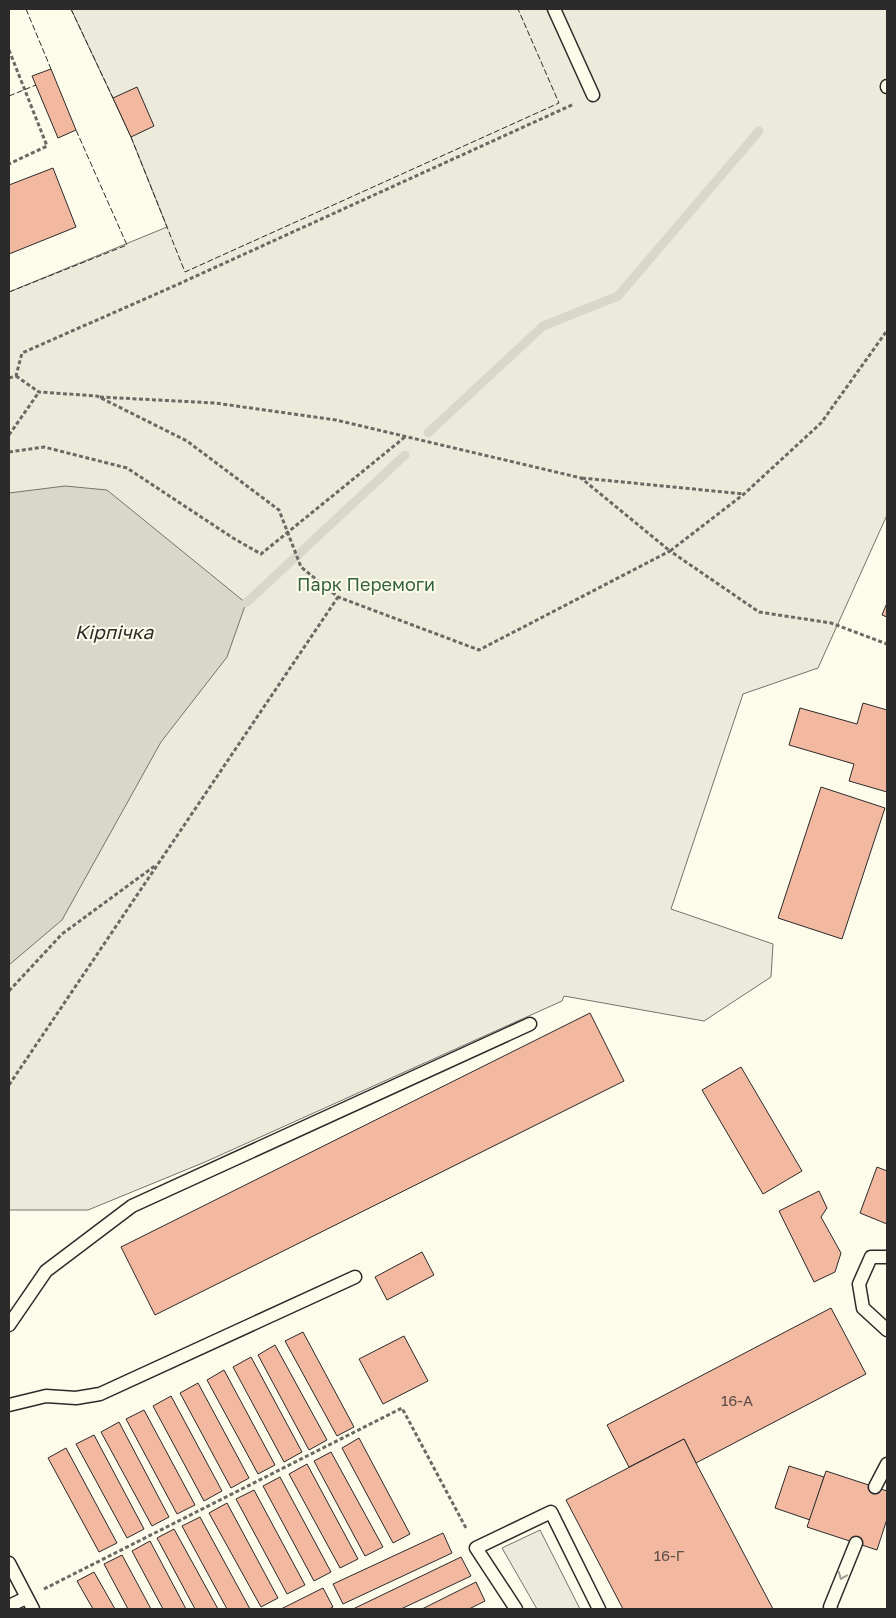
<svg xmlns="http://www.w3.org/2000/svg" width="896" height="1618" font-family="'Golos Text',sans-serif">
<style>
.green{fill:#ecebdb;stroke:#74746e}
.parking{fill:#eceadb;stroke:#74746e}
.water{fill:#d8d7c9;stroke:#74746e}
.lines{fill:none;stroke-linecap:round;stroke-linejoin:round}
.stream{stroke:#d8d7c9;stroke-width:9}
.building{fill:#f2b8a0;stroke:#2b2b2b}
.lane-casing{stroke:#2b2b2b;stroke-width:15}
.path{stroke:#6a6964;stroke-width:3;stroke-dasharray:4 2.5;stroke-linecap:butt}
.lane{stroke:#fdfbea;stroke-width:12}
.fence{stroke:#2b2b2b;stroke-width:1;stroke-dasharray:6 2.5;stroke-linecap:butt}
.oneway{stroke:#9e9d94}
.labels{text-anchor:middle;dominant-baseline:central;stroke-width:4;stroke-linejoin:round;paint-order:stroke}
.number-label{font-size:15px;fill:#5d4e48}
.park-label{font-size:18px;fill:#34623c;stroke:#fdfbea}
.water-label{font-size:19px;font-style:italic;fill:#2b2b2b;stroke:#fdfbea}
</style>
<rect width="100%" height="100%" fill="#fdfbea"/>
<!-- green -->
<path class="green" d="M71,9H887V515L818,668L743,694L671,909L773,944L771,977L704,1021L564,996L562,1001L205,1162L88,1210H9V292L167,227L131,137Z"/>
<!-- parking -->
<path class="parking" d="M540,1530L580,1609H537L502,1548Z"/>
<!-- water -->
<path class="water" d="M65,486L107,490L246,603L227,657L161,742L62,920L9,965V493Z"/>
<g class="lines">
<!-- stream -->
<g class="stream">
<path d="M428,433L543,326L618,296L759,131"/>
<path d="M246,603L405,455"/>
</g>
</g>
<!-- building -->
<g class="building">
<path d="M51,69L76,130L58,138L32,76Z"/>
<path d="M137,87L154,126L131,137L113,98Z"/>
<path d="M53,168L76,227L9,254V185Z"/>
<path d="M887,603V617L882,615Z"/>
<path d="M863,703L887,710V792L849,781L854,764L789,745L800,708L857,724Z"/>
<path d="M821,787L885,808L842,939L778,918Z"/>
<path d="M590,1013L624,1081L155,1315L121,1247Z"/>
<path d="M741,1067L802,1171L763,1194L702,1090Z"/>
<path d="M877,1167L887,1171V1224L860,1213Z"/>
<path d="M819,1191L827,1208L821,1217L841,1253L835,1272L814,1282L779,1211Z"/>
<path d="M422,1252L434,1275L387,1300L375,1277Z"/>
<path d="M831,1308L866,1374L696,1463L684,1439L629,1467L607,1425Z"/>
<path d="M303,1332L354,1427L337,1436L285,1341Z"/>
<path d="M404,1336L428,1381L383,1404L359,1359Z"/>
<path d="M275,1345L327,1440L309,1450L258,1355Z"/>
<path d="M251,1357L302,1452L284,1462L233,1367Z"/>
<path d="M224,1370L275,1465L258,1474L207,1380Z"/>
<path d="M198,1383L249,1478L231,1488L180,1393Z"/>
<path d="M171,1396L222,1491L204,1501L153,1406Z"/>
<path d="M144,1410L195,1505L177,1514L126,1419Z"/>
<path d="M119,1422L169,1517L152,1526L101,1432Z"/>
<path d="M94,1435L144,1529L127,1538L76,1444Z"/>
<path d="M359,1438L410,1534L393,1543L342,1448Z"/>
<path d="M684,1439L696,1463L773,1609H623L566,1500Z"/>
<path d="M66,1448L117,1543L99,1552L48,1458Z"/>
<path d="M331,1452L383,1547L365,1556L314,1461Z"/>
<path d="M307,1464L358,1559L340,1568L289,1474Z"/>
<path d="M789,1466L824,1477L810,1520L775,1508Z"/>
<path d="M826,1471L887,1491V1519L877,1550L807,1527Z"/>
<path d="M280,1477L331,1572L314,1581L263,1486Z"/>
<path d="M254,1490L305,1585L287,1594L236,1499Z"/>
<path d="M227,1503L278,1598L261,1607L209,1513Z"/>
<path d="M200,1517L250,1609H227L182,1526Z"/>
<path d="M174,1529L218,1609H195L157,1538Z"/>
<path d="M443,1533L452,1553L343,1604L333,1584Z"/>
<path d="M150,1541L186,1609H163L132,1551Z"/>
<path d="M122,1555L151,1609H128L104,1564Z"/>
<path d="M461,1557L471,1576L401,1609H353Z"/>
<path d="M94,1572L115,1609H93L77,1581Z"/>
<path d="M476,1582L485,1601L469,1609H422Z"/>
<path d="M323,1588L333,1607L329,1609H281Z"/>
</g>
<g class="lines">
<defs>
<g id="lane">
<path d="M554,9L593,95"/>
<path d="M887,87V86"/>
<path d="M887,1257H871L859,1284L863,1308L887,1330"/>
<path d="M9,1325L46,1271L132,1206L530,1024"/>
<path d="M9,1405L46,1396L76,1398L100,1394L355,1277"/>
<path d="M875,1487L887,1464"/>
<path d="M9,1563L33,1609"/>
<path d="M9,1606L26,1598"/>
<path d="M516,1609L476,1548L551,1512L599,1609"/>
<path d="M831,1609L830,1607L856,1543"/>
</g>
</defs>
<!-- lane casing -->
<use href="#lane" class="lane-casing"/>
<!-- path -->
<g class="path">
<path d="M9,50L47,146L9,164"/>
<path d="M16,376L39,392L97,396L187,441L279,510L301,567L338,597L479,650L670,551L759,612L831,623L887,644"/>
<path d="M9,378L16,376L22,353L172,287L574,104"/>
<path d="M100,397L215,403L336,420L581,478L670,551L744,494L821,423L886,332"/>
<path d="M9,435L39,392"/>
<path d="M9,452L44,447L127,468L233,538L261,554L405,437"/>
<path d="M582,478L744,494"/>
<path d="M9,991L62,934L156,865"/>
<path d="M9,1085L338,597"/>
<path d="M44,1589L402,1408L467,1530"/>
</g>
<!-- lane -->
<use href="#lane" class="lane"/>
<!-- fence -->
<g class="fence">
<path d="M26,9L51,69"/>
<path d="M71,9L113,98"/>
<path d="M9,96L36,85"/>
<path d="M131,137L185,272L559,103L518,9"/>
<path d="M9,292L127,245L76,130"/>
</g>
</g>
<!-- one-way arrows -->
<defs><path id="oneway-chevron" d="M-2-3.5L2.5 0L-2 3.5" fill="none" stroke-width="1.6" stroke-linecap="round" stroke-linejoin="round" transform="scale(1.25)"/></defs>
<use class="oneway" href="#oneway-chevron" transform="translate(842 1576) rotate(112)"/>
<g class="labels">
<!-- number labels -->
<g class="number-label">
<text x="737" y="1400">16-А</text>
<text x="669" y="1555">16-Г</text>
</g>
<!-- park labels -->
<g class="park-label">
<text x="366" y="584">Парк Перемоги</text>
</g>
<!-- water labels -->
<g class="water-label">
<text x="114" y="631">Кірпічка</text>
</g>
</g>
<!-- border -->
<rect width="896" height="1618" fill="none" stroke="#2b2b2b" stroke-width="20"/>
</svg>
